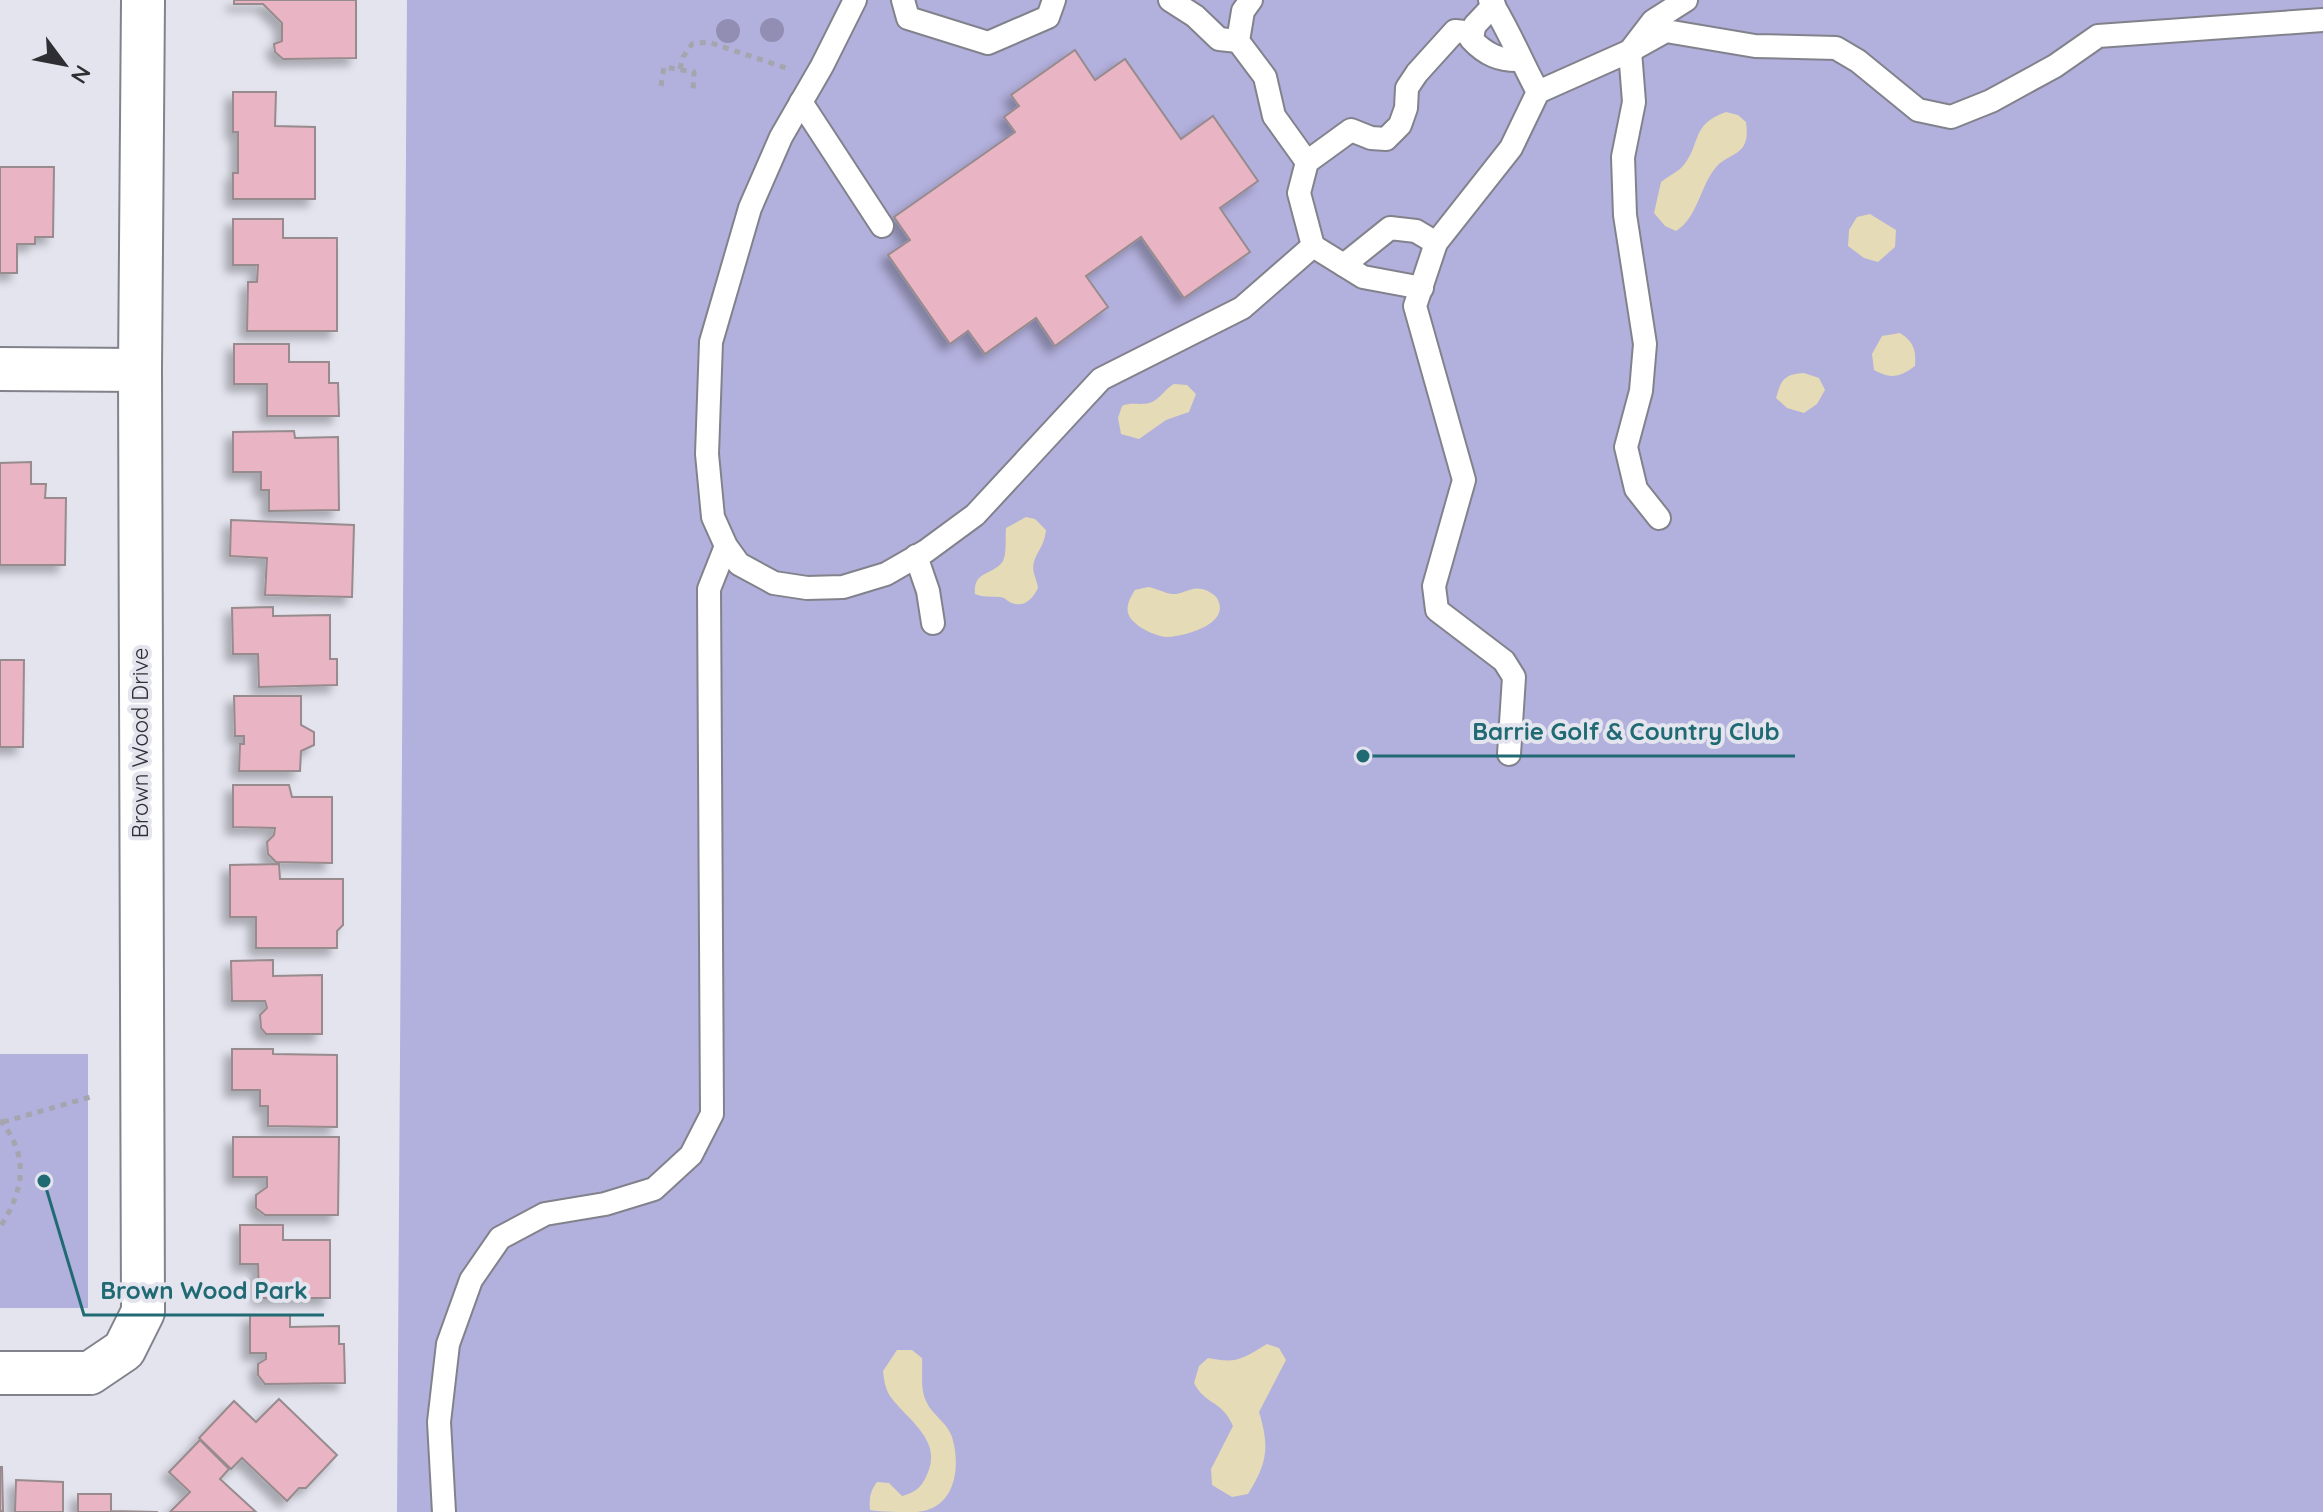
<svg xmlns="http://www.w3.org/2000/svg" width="2323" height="1512" font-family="Quicksand,sans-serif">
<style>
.green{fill:#b2b0dc}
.sand{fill:#e5dbb6}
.building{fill:#e9b4c3;stroke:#978b8e;stroke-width:2;filter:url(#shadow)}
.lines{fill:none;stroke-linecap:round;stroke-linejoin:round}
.lane-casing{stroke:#82828c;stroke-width:26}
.street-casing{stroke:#82828c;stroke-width:46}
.path{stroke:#a5a5ae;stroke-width:5;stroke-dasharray:6 6;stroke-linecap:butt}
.lane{stroke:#fff;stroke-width:22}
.street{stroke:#fff;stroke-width:42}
.tree{fill:#928eb3}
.labels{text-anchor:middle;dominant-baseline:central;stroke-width:8;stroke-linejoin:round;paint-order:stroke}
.street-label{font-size:22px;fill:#2f2f33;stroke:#e4e4ef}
.leader{fill:none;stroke:#206a74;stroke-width:3}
.callout-dot{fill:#206a74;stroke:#e4e4ef;stroke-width:3}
.callout-label{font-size:24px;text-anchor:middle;font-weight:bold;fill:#206a74;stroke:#e4e4ef;stroke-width:8;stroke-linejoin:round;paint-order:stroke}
</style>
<defs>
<filter id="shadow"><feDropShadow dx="-7" dy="7" stdDeviation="4" flood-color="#0004"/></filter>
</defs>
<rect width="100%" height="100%" fill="#e4e4ef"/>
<!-- green -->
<g class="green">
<path d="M407,0H2323V1512H397Z"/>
<rect x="0" y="1054" width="88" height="254"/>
</g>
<!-- sand -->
<g class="sand">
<path d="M1726,112L1738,115L1746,122C1747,131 1748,139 1743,147C1736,156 1724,158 1717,166C1700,185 1698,218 1676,231L1665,226L1654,213L1661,182C1667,177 1677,172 1682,167C1702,145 1689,125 1726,112Z"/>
<path d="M1870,214L1896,230L1895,247L1878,262L1864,258L1848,246L1849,230L1857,217Z"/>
<path d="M1900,333C1914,342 1916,350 1915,366C1899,378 1891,379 1874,370L1872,354L1882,336Z"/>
<path d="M1804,373L1819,378L1825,390L1817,404L1804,413L1787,408L1776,398C1781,380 1784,374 1804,373Z"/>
<path d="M1174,384L1187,385L1196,394L1189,412L1166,420L1139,439L1121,434L1118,418L1122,406C1132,401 1144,407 1154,401C1161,397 1165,389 1174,384Z"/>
<path d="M1026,517L1035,519L1046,530C1044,547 1038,549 1034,562C1031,571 1037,579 1038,588C1033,598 1025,608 1012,603C1006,601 1007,598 1000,597C991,596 984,598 975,594C973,570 993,576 1003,561C1007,553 1005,537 1006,528Z"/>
<path d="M1148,587C1156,588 1164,593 1172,594C1182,595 1191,586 1202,589C1207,590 1214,594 1217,598C1232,624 1185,636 1168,637C1158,637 1142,630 1134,622C1123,612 1128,601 1135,590Z"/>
<path d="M1267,1344L1279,1348L1286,1360L1259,1412C1270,1448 1267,1463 1248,1494L1232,1497L1212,1485L1211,1469L1233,1426C1222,1400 1205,1405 1194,1383L1199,1366L1208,1358C1237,1364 1242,1359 1267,1344Z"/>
<path d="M897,1350H912L922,1358C923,1372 920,1389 926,1401C932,1415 947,1422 952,1437C962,1470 954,1512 913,1512C900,1512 881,1512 870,1510C869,1499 870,1491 877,1482L889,1483L902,1496C914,1493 921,1488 926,1477C945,1441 908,1421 890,1396C885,1388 884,1380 883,1371Z"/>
</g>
<!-- building -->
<g class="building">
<path d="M234,0H356V58L283,59L275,52L274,44L282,41V23L263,4H234Z"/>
<path d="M1075,50L1095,80L1125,59L1181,139L1213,116L1258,181L1220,208L1250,252L1184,298L1141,237L1086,276L1108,307L1055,346L1036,318L985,354L968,331L950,344L888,255L910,240L894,217L1015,132L1004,117L1019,106L1011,95Z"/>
<path d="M233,92H276L275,126L315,127V199H233V173H238V132H233Z"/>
<path d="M0,167H54L53,237H35V244H17V273H0Z"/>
<path d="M233,219H283V238H337V331H247L248,282H257L258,265H233Z"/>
<path d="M234,344H289V362H329V383H338L339,416H267V384H234Z"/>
<path d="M294,431L295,438L338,437L339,510L269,511V490H261V472H233V432Z"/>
<path d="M31,462V484H46L45,498H66L65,565H0V463Z"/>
<path d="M231,520L354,525L352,597L265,595L267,558L230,556Z"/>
<path d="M273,607V616L330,615V659H337V685L259,687L258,654H233L232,608Z"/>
<path d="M0,660H24L23,747H0Z"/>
<path d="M234,696H301V725L314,732V745L301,751L300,771H239L240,744H244V736H235Z"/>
<path d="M233,785H289L292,797H332V863L276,862L268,854L267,842L274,835L275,828L233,827Z"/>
<path d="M279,864L280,879H343V925L337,931V948H256V917H230V865Z"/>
<path d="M273,960V976L322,975V1034H266L261,1028L260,1015L267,1008L265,1001H232L231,961Z"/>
<path d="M232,1049H273V1054L337,1055V1127L268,1126V1106H260V1090H232Z"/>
<path d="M233,1137H339L338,1215H265L256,1208V1195L267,1187V1177H233Z"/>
<path d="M240,1225H283V1240H330V1298H259L258,1264H240Z"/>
<path d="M250,1315H290V1327L339,1326V1344H344L345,1383L265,1384L258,1375V1364L266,1359V1353H250Z"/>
<path d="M279,1399L337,1455L306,1488H299L287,1501L242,1458L231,1469L199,1438L234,1401L256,1422Z"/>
<path d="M200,1440L229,1469L220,1479L256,1512H170L190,1492L169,1472Z"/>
<path d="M0,1467H2L3,1511H0Z"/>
<path d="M16,1480L63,1482V1512H15Z"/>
<path d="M78,1494H111V1511L158,1512H78Z"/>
</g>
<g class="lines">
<defs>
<g id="lane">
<path d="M855,0L822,66L781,137L750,208L711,342L707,454L713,517L726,546L739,564L774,583L807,588L843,587L886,574L926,551L975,515L1101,379L1242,308L1313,246L1363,277L1422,288"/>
<path d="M903,0L908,18L988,43L1048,17L1054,0"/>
<path d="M1170,0L1195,16L1219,39L1238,41"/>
<path d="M1251,0L1243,11L1238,41L1265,77L1274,116L1307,162"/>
<path d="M1490,0C1509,30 1521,61 1538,92"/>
<path d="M1686,0L1653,21L1630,51L1666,31L1755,46L1836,48L1858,61L1918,110L1951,117L1991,101L2055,66L2098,36L2323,20"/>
<path d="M1494,5L1475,25L1471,39C1486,55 1500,61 1521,60"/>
<path d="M801,102L882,226"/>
<path d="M1313,246L1299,193L1307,162L1351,130L1371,138L1386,139L1400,125L1406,108L1407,88L1417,73L1455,31L1473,33"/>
<path d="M1344,265L1390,228L1416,231L1436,243"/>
<path d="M916,556L928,591L933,623"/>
<path d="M1509,754L1514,677L1504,661L1437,610L1434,586L1464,480L1415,306L1436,243L1511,148L1538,92L1630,51L1634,102L1623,157L1625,215L1645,344L1641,391L1626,447L1636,489L1659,518"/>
<path d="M444,1512L439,1422L448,1344L471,1280L500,1238L545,1214L605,1204L654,1189L691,1155L712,1114L709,589L726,546"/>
</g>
<g id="street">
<path d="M0,369L140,370"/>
<path d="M0,1373H90L124,1350L143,1312L140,370L143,0"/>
</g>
</defs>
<!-- lane casing -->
<use href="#lane" class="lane-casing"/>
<!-- street casing -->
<use href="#street" class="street-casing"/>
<!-- path -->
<g class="path">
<path d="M680,69L683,57L692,44L708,42L786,68"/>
<path d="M661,86L664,67L694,72L693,92"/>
<path d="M0,1120C30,1157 24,1190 0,1227"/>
<path d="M3,1122L94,1096"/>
</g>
<!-- lane -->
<use href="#lane" class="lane"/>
<!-- street -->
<use href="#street" class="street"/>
</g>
<!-- trees -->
<g class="tree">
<circle cx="772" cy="30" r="12"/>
<circle cx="728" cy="31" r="12"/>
</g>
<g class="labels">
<!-- street labels -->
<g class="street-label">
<text transform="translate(140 743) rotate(-90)">Brown Wood Drive</text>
</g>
</g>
<!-- callouts -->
<path class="leader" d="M1363 756L1456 756H1795M44 1181L84 1315H324"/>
<g class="callout-dot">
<circle cx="1363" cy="756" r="8"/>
<circle cx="44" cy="1181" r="8"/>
</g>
<g class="callout-label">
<text x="1626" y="740">Barrie Golf &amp; Country Club</text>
<text x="204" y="1299">Brown Wood Park</text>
</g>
<!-- north arrow -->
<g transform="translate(64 64) rotate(122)" stroke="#e4e4ef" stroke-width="6" paint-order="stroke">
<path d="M0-6L14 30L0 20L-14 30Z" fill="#2f2f33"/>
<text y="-12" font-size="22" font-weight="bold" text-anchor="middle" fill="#2f2f33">N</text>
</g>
</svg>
